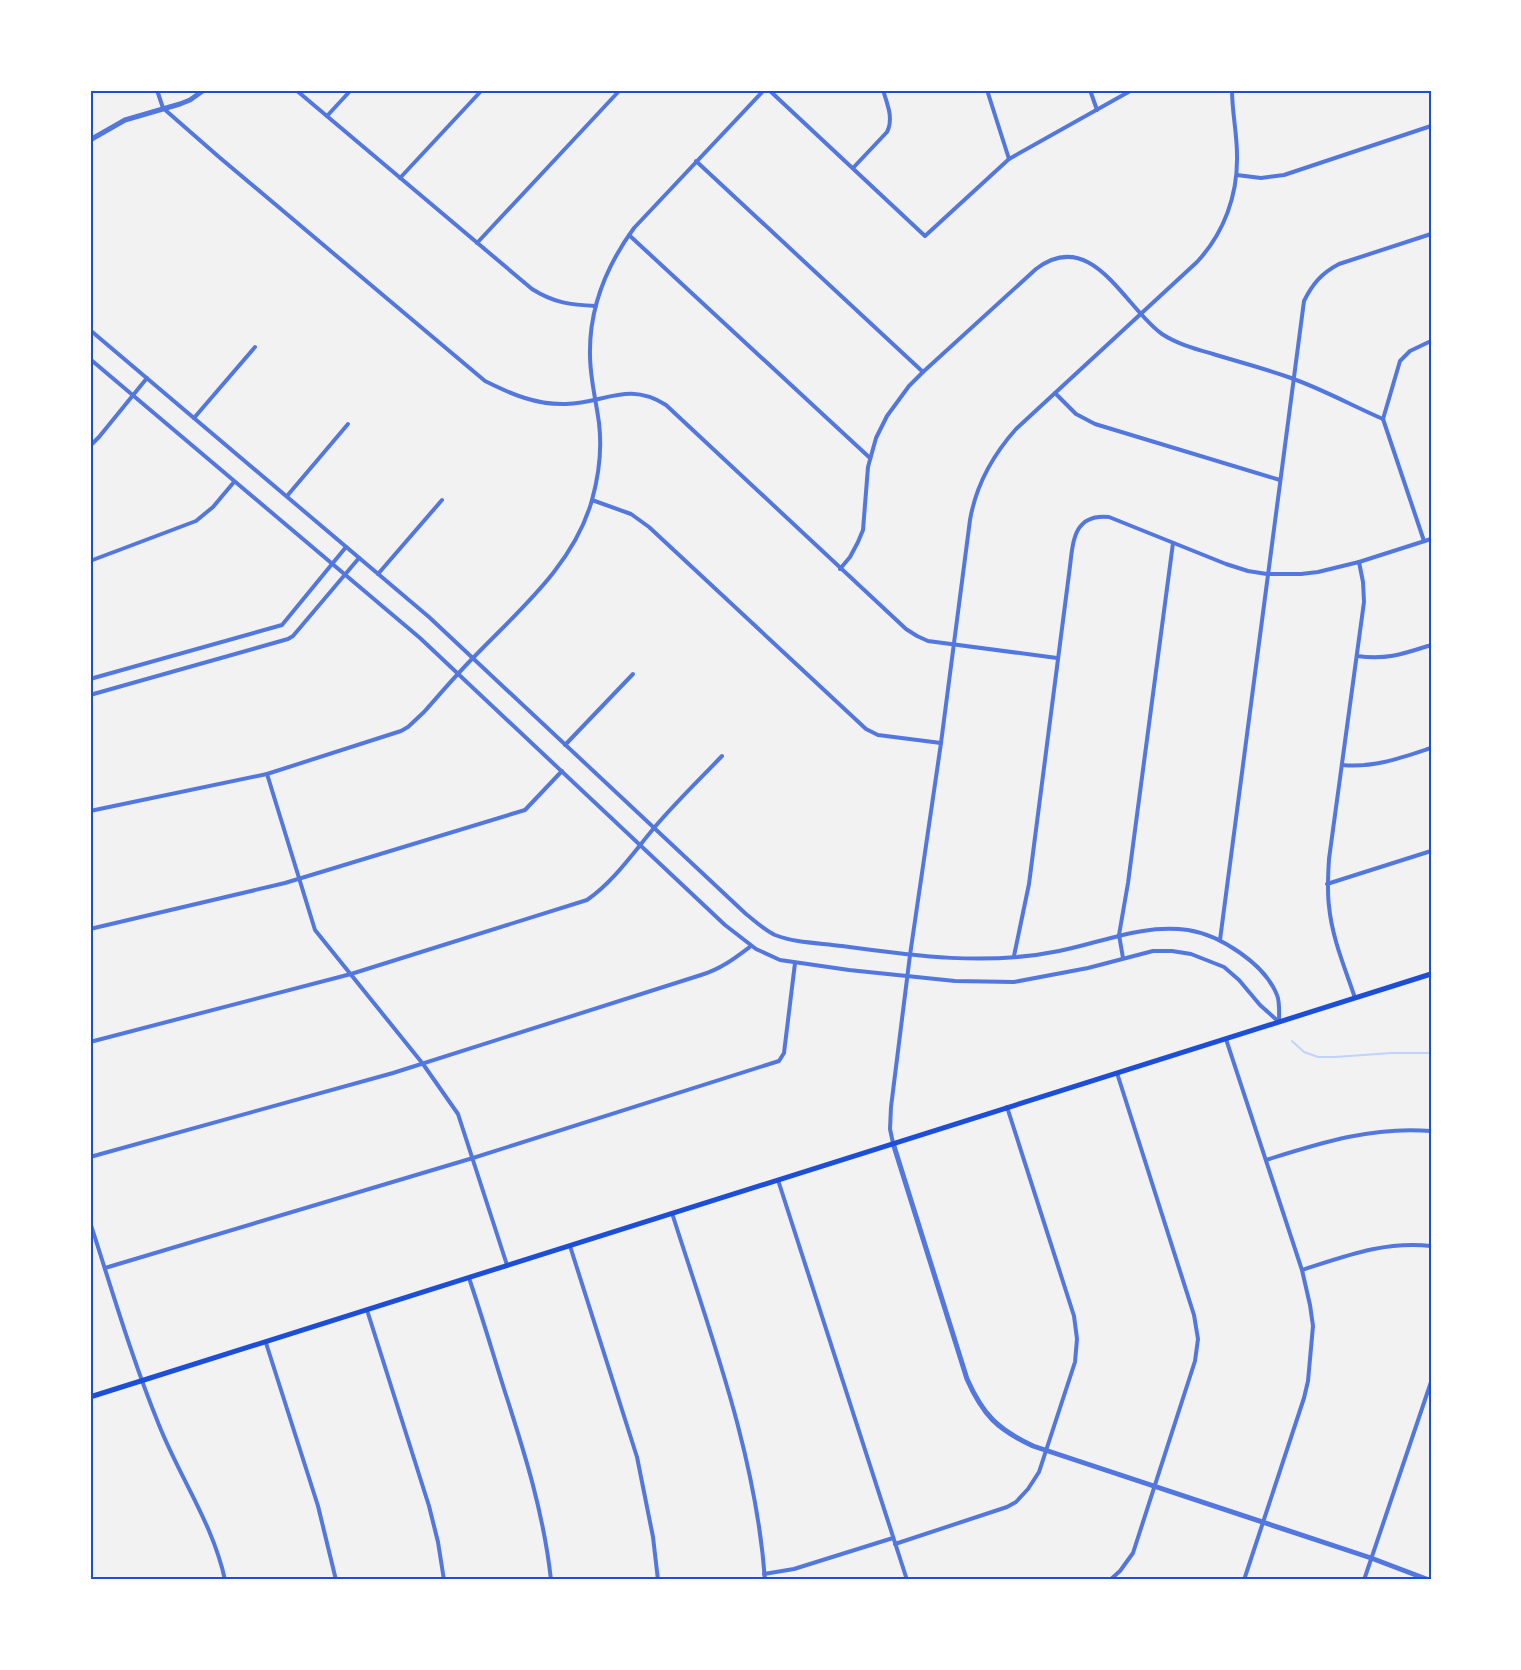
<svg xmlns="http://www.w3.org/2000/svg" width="1521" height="1670" font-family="Lora,serif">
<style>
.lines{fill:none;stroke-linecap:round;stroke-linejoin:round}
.stream{stroke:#bfd3fe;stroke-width:2}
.minor{stroke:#5277de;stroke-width:4}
.tertiary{stroke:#5277de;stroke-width:5}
.secondary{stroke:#1d4ed8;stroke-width:5}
.neatline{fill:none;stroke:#1d4ed8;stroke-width:2}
</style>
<rect width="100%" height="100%" fill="#f2f2f2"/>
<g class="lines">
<!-- stream -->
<path class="stream" d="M1292,1041L1304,1052L1318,1057H1335L1392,1053H1431"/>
<!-- minor -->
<g class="minor">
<path d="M157,90L163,108L219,157L485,381C511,394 536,405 566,404C605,403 628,381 666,405L906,629L917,636L928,641L1057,658"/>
<path d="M296,90L532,289C554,303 571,305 596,306"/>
<path d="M769,90L925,236L1009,159L1132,90"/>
<path d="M987,90L1009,159"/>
<path d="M1090,90L1097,110"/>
<path d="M327,116L351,90"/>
<path d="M696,161L923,372"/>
<path d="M853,168L887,132C894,118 887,104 883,90"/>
<path d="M1237,175L1261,178L1284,175L1431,126"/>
<path d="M400,178L482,90"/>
<path d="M629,235L870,458"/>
<path d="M477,243L620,90"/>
<path d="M90,330L429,617L746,914C755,921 764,930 775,935C795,943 821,943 842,946C914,956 987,966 1059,951C1104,942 1141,924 1188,930C1220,935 1265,964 1277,995C1280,1002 1279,1013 1279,1022"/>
<path d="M90,359L420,638L725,925L756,949L780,960L849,970L955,981L1014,982L1088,968L1153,951H1172L1191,954L1224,967L1239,980L1260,1005L1279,1022"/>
<path d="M1055,393L1076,414L1095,424L1280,480"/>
<path d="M194,418L255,347"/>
<path d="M1383,419L1424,541"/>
<path d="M1383,419L1400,361L1410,351L1431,341"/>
<path d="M90,446L99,437L147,378"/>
<path d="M287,496L348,424"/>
<path d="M592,500L631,514L649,527L866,729L878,735L941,743"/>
<path d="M90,561L196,521L213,507L234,482"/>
<path d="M840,569L850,557L858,542L863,530L868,467L876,438L887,416L909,386L923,372L1036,269C1092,226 1125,308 1162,334C1177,344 1196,349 1213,354C1239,362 1266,369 1291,378C1322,389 1353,406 1383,419"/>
<path d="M378,574L442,500"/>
<path d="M1357,656C1387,660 1403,654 1431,645"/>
<path d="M90,679L282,625L346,547"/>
<path d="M90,695L288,639L293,636L359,558"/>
<path d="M565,745L633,674"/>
<path d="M1342,765C1374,768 1401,758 1431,748"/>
<path d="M267,774L315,930L423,1064L458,1114L507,1265"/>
<path d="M90,811L267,774L401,731L408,727L424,712C440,694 456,675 473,658C518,611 574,565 592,500C599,475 602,448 599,423C596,400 590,378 590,355C589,309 607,265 634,228L764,90"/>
<path d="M1327,884L1431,851"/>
<path d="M90,929L285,883L525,810L562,771"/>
<path d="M1220,940L1304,301C1313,283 1322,273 1339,264L1431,234"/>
<path d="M1014,956L1029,884L1069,574C1073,546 1071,513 1109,517L1226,564L1248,571L1267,574H1301L1318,572L1359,562L1431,539"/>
<path d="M1123,958L1119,935L1128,883L1173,543"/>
<path d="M1355,998C1345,968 1332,938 1329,906C1327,891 1328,875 1329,859L1364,602L1363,582L1359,562"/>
<path d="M1226,1039L1302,1270L1310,1305L1313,1326L1308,1381L1304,1398L1244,1580"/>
<path d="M90,1042L351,974L587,900C614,881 633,853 654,828C675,803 699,780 722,756"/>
<path d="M893,1143L890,1129L891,1107L910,955L941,743L970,520C976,485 992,456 1016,429L1197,262C1224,233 1238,195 1237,155C1237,133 1232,112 1232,90"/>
<path d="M90,1157L393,1073L701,975C721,969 735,958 751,946"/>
<path d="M1266,1160C1320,1143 1373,1126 1431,1131"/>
<path d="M778,1180L907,1580"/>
<path d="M672,1213C710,1333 756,1454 765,1580"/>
<path d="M90,1222C112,1290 132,1359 159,1425C180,1478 213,1524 225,1580"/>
<path d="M570,1246L637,1457L653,1537L658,1580"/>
<path d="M105,1268L473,1158L779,1061L784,1053L795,963"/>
<path d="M1302,1270C1346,1256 1384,1241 1431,1246"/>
<path d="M469,1278C482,1316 493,1354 505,1392C525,1454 544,1515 551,1580"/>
<path d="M367,1310L429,1506L438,1542L444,1580"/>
<path d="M266,1343L318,1506L336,1580"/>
<path d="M895,1544L1007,1507L1016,1502L1028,1489L1039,1472L1075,1362L1077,1339L1074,1316L1007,1107"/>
<path d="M764,1574L794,1569L893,1538"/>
<path d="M1110,1580L1120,1571L1133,1553L1195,1361L1198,1339L1194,1315L1117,1073"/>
<path d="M1364,1580L1431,1382"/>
</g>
<!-- tertiary -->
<g class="tertiary">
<path d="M90,140L125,120L180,104L190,100L204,90"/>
<path d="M893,1143L967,1379C983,1415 997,1429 1033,1446L1371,1558L1429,1580"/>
</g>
<!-- secondary -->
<path class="secondary" d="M90,1397L1431,974"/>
</g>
<!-- border -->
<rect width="1521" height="1670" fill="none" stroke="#ffffff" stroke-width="183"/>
<rect x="92" y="92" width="1338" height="1486" class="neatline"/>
</svg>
